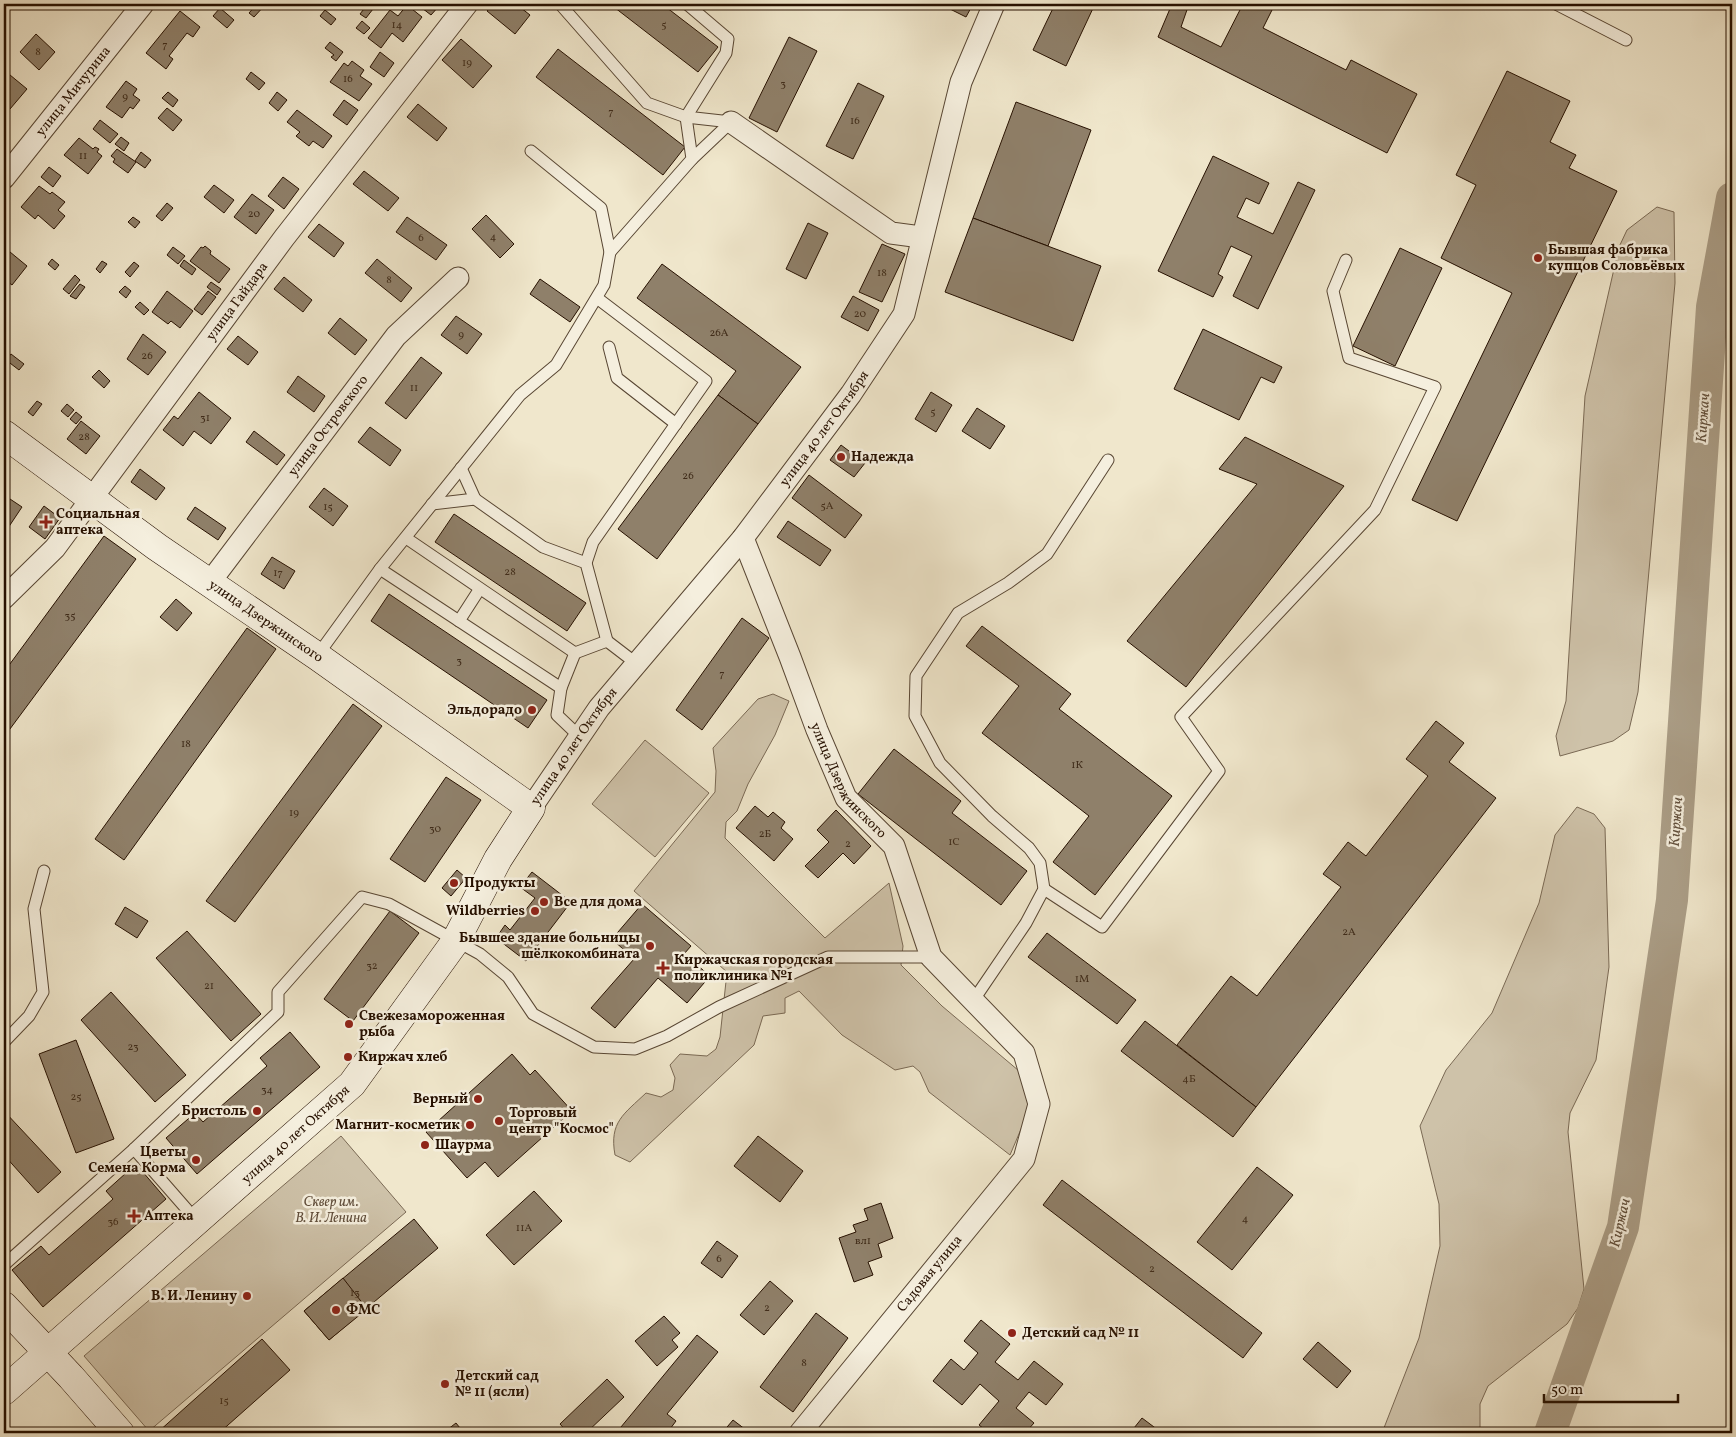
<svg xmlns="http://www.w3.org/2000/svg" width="1736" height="1437" font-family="Vollkorn,serif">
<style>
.green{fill:#cec2a9;stroke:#7a6954}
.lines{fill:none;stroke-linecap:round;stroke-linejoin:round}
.river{stroke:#ab9e87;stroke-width:32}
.building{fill:#8f806a;stroke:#261000}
.lane-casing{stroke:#584633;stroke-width:13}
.street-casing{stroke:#584633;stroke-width:23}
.secondary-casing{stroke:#261000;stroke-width:29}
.lane{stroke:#f5efde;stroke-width:11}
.street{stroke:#f5efde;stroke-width:21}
.secondary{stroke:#f5efde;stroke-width:28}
.poi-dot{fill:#8f2418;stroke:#f5efde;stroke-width:2}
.labels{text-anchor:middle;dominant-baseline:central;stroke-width:5;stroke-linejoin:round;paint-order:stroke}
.number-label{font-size:11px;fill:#402c1a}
.street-label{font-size:14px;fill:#261000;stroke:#f5efde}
.poi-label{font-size:14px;font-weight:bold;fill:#261000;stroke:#f5efde;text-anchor:start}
.park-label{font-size:14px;font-style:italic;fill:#614e3b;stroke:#f5efde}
.water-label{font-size:15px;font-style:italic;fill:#62503d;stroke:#f5efde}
</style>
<rect width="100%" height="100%" fill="#f0e7cc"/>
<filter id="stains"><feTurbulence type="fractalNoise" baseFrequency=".004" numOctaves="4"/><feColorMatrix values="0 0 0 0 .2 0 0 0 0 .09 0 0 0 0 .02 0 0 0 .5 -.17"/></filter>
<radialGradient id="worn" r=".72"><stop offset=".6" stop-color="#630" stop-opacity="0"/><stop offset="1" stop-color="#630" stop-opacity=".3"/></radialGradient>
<!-- green -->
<g class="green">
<path d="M1657,207L1674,212L1675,283L1638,692L1629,730L1613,741L1560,756L1556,736L1566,701L1585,396L1619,247L1627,230Z"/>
<path d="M773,694L789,701L775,735L748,784L737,811L726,822L725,838L825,938L889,883L903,946L901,965L942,1006L1025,1076L1030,1108L1010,1155L929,1092L920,1072L913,1066L895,1070L842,1035L799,991L785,998V1013L763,1016L754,1045L630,1162L615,1155C609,1122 624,1114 646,1093L661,1097L673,1090L675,1078L670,1065L680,1054L707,1056L716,1049L720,1037L727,972L634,891L715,792L716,771L713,748L758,699Z"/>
<path d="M645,740L709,793L655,857L592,804Z"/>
<path d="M1577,807L1594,814L1605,828L1609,967L1596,1060L1570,1113L1568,1132L1584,1289L1578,1308L1567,1324L1488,1386L1480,1404V1433H1382L1419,1338L1440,1246L1439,1204L1420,1126L1446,1070L1492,1013L1539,903L1555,835Z"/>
<path d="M341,1136L406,1212L149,1431L84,1356Z"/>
</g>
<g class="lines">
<!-- river -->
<path class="river" d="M1550,1433L1623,1227L1672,900L1712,307L1732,198"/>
</g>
<!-- building -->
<g class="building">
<path d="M257,4L265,5L254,17L249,13Z"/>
<path d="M419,4H436L439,6L431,15L418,5Z"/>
<path d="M493,4H516L530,15L515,34L487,11Z"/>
<path d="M610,4H662L718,47L698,72Z"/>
<path d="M953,4H973L966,17L950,9Z"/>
<path d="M1055,4H1095L1066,66L1033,50Z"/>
<path d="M1172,4H1189L1181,27L1221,47L1243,4H1275L1263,28L1346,70L1351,60L1417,94L1387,153L1158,37Z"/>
<path d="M367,5L373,9L366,18L360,14Z"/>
<path d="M407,5L422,17L403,42L392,33L381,48L368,38L390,10L398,16Z"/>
<path d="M220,8L234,20L227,28L213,16Z"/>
<path d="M325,10L336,19L331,25L320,16Z"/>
<path d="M180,11L200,27L193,37L187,33L169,56L173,59L166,69L146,53Z"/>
<path d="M362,21L370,28L364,34L356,28Z"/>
<path d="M36,34L55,52L39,70L20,52Z"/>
<path d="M789,37L817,51L777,132L749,118Z"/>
<path d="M461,39L492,66L473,88L442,60Z"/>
<path d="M330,42L343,52L336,61L331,57L334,55L325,48Z"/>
<path d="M558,49L685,147L663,175L536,77Z"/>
<path d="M380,52L394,63L384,77L370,67Z"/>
<path d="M352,61L364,70L360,76L372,84L359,101L330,82L344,63L348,66Z"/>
<path d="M4,70L27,89L10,109L4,104Z"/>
<path d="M1507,71L1570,101L1550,142L1576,155L1569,168L1617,191L1457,521L1412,500L1512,293L1441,258L1476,185L1456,175Z"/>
<path d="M251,72L265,83L259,90L246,79Z"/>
<path d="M126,81L137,89L133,95L140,100L133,109L130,107L122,118L106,107Z"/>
<path d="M858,83L884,96L853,159L826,146Z"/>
<path d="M168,92L178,100L173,107L162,98Z"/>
<path d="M277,92L287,100L278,111L269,103Z"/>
<path d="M344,100L358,110L347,125L333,115Z"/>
<path d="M1016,102L1091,130L1048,246L973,218Z"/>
<path d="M418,104L447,128L437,141L407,117Z"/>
<path d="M167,108L182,120L173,131L158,118Z"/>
<path d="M297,110L332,136L323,148L313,141L309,146L296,136L300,132L287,122Z"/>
<path d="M100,120L118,134L110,143L93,129Z"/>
<path d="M121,137L129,143L124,151L115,144Z"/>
<path d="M79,138L93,149L95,147L99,149L97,152L102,156L88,174L64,155Z"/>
<path d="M117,149L136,162L128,173L113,162L115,159L111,156Z"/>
<path d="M141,152L151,160L145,168L135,161Z"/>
<path d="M1213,156L1269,183L1259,204L1246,198L1237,217L1273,234L1298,182L1315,190L1258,309L1233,296L1252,256L1231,246L1218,274L1223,277L1213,297L1158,271Z"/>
<path d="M49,167L61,176L53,187L41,177Z"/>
<path d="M364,171L399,198L388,211L353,184Z"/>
<path d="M283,177L299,189L284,209L268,196Z"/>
<path d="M214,185L234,200L224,213L204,197Z"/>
<path d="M39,186L50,194L52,192L65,202L58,210L65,216L54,229L38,215L35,219L21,207Z"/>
<path d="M252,194L274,210L256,234L234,217Z"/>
<path d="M167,203L173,208L162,221L156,216Z"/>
<path d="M486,215L514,244L500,258L472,229Z"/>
<path d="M133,217L140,222L135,228L128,222Z"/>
<path d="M407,217L447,245L436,260L396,232Z"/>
<path d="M973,218L1101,266L1073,341L945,292Z"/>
<path d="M808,223L828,233L806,279L786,269Z"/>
<path d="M319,224L344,243L334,257L308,237Z"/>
<path d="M882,244L905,254L882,302L859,292Z"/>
<path d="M205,246L211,251L210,254L230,269L219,283L190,261L201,247L203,248Z"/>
<path d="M4,247L27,266L12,285L4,279Z"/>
<path d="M173,247L185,256L178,264L167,255Z"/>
<path d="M1400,248L1442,268L1395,366L1353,346Z"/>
<path d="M52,259L59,265L55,270L48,264Z"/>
<path d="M377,259L412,288L401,302L365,273Z"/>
<path d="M184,260L196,269L192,275L180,266Z"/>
<path d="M102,261L107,264L100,273L96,269Z"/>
<path d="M134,262L139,266L130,277L125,272Z"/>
<path d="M662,264L801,367L758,424L718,395L736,371L637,298Z"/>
<path d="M75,275L80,280L69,294L63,289Z"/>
<path d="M284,277L312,300L303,312L274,289Z"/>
<path d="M540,279L580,307L570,322L530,294Z"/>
<path d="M211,282L221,289L217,295L207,287Z"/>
<path d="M80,284L85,287L76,299L70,296Z"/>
<path d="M125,286L131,291L126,298L119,292Z"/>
<path d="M167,291L193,311L180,328L171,321L168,324L152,312Z"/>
<path d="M208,291L216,297L202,315L194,309Z"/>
<path d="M853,296L879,310L868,331L841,317Z"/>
<path d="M140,302L149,310L144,315L135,307Z"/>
<path d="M456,316L482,334L467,354L441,335Z"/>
<path d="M340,318L367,340L355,355L328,333Z"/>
<path d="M1203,329L1282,367L1274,383L1261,377L1239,420L1174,389Z"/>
<path d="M143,334L166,352L148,375L127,359Z"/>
<path d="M238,336L258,352L248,365L227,349Z"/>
<path d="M11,354L24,364L19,370L6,360Z"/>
<path d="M421,357L442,373L406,419L385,403Z"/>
<path d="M99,370L110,381L104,388L92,377Z"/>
<path d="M298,376L325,396L314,412L287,392Z"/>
<path d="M199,392L231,418L211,444L194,431L183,446L163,430L174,416L178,419Z"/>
<path d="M931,392L952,405L936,432L915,419Z"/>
<path d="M718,395L758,424L657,559L618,529Z"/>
<path d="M37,401L42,404L33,416L28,412Z"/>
<path d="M67,404L74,410L68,417L61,411Z"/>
<path d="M977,408L1005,426L990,449L962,431Z"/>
<path d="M76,412L82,417L76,424L70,419Z"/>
<path d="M81,421L100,436L86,454L67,439Z"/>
<path d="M370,427L401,450L390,466L358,442Z"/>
<path d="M254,431L285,455L277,465L246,442Z"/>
<path d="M1245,437L1344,486L1186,687L1127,641L1257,484L1219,469Z"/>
<path d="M841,445L865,463L854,477L830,460Z"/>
<path d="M140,469L165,488L156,500L131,482Z"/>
<path d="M809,475L862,515L845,538L792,498Z"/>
<path d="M324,488L348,506L333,526L309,507Z"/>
<path d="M4,495L22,507L4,534Z"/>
<path d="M44,506L60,518L45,539L29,527Z"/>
<path d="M195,507L226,528L218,540L187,519Z"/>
<path d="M454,514L586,603L567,631L435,542Z"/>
<path d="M788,521L831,550L820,566L777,537Z"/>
<path d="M104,536L136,559L4,737V672Z"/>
<path d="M272,557L295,571L284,589L261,574Z"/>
<path d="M389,594L547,700L528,728L371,621Z"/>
<path d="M176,599L192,613L177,631L160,617Z"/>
<path d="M742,618L769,638L702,730L676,710Z"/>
<path d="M982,626L1071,694L1059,709L1172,796L1095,895L1053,862L1089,816L982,733L1019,686L966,646Z"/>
<path d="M247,628L276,649L124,860L95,839Z"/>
<path d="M353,704L382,726L235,922L206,901Z"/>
<path d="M1436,721L1464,743L1449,762L1496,798L1256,1107L1177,1045L1231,976L1257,996L1341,887L1323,874L1348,842L1366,856L1428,776L1406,759Z"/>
<path d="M894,749L961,801L952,813L1027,871L1001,905L858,794Z"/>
<path d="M446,777L481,800L425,882L390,859Z"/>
<path d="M755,806L768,817L773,812L785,822L781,828L793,839L774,861L736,828Z"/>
<path d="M836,810L871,846L854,864L843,853L818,878L805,866L829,842L817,830Z"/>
<path d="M457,870L466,878L451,896L442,888Z"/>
<path d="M532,872L571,902L526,961L496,938L505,925L510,930L535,898L520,887Z"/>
<path d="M642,904L691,946L684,954L710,976L687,1003L658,978L615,1028L591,1008L634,959L612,939Z"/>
<path d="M125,907L148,921L137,938L115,924Z"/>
<path d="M390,911L419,933L353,1021L324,999Z"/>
<path d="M187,931L261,1014L231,1041L156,958Z"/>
<path d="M1047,933L1136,1000L1117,1024L1028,957Z"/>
<path d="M111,992L186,1075L155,1102L81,1020Z"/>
<path d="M1145,1021L1256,1107L1233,1137L1121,1051Z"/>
<path d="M290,1032L320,1067L197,1174L166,1138L195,1113L203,1122L267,1066L260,1058Z"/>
<path d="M76,1040L114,1139L76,1153L39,1054Z"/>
<path d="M512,1054L530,1075L535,1070L572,1111L498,1177L485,1162L467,1178L426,1132Z"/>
<path d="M4,1111L61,1172L38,1193L4,1155Z"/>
<path d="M758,1136L803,1171L780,1202L734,1166Z"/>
<path d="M136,1164L166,1199L43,1307L12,1270L41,1246L49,1255L113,1199L106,1191Z"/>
<path d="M1257,1167L1293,1195L1232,1270L1197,1242Z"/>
<path d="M1062,1180L1262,1333L1243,1358L1043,1205Z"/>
<path d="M534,1191L562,1221L514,1265L486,1235Z"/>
<path d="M881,1203L893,1238L878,1244L882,1257L868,1262L873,1275L854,1282L839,1238L856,1232L853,1225L868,1220L864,1209Z"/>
<path d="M414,1219L438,1248L329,1340L304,1311Z"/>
<path d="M717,1241L738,1256L722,1278L701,1263Z"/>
<path d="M343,1278L367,1309L329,1340L304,1311Z"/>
<path d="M770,1281L793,1301L764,1335L740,1315Z"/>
<path d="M816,1313L848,1338L793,1412L760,1387Z"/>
<path d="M664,1316L680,1333L672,1340L678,1347L657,1366L635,1341Z"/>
<path d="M981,1320L1010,1344L995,1362L1018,1380L1034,1361L1063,1384L1046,1405L1029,1392L1016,1408L1034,1423L1025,1433H1008L1005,1431L1004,1433H989L979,1425L999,1401L980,1384L962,1405L933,1381L951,1359L964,1370L978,1353L964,1341Z"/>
<path d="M697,1335L718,1352L667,1414L676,1421L667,1433H616Z"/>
<path d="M262,1339L290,1370L219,1433H160L158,1432Z"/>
<path d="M1318,1342L1351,1371L1337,1388L1303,1359Z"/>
<path d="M607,1379L624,1397L586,1433H568L560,1424Z"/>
<path d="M1142,1418L1162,1433H1130Z"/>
<path d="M733,1420L750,1433H722Z"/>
<path d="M456,1423L464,1433H443Z"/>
</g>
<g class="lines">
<defs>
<g id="lane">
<path d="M560,4L647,103L686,117L731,122"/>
<path d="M1556,4L1626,40"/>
<path d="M692,159L731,122"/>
<path d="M610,252L692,159L686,117L726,53L728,39L687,4"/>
<path d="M609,347L617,378L676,424"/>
<path d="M461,468L475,499"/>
<path d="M432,504L475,499L543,547L586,563L607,641"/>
<path d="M406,538L575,653L607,641L637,664"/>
<path d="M586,563L593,542L706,381L597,298"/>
<path d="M380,569L561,688L557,715L579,736"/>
<path d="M459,621L479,590"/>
<path d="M317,656L380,569L520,395L556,365L604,285L610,252L601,208L531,151"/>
<path d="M561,688L575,653"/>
<path d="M1044,889L1102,927L1219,771L1181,717L1375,510L1435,387L1349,358L1333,291L1346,260"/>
<path d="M973,1001L1026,923L1044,889L1040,863L1029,848L992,816L940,763L915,716L916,676L958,613L1008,583L1047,554L1108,460"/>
<path d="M4,1042L29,1016L43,992L34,909L44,871"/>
<path d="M134,1149L197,1221"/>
<path d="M4,1265L134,1149L278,1012V992L362,897L389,904L480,954L508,977L533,1014L594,1047L635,1049L667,1036L719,1007L828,957H931"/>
</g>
<g id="street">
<path d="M731,122L891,233L921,237"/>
<path id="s1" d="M4,178L143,4"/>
<path id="s2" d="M743,538L790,657L817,730L846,798L894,846L931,957L1024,1053L1039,1104L1024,1159L800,1433"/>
<path id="s3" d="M210,582L396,336L458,278"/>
<path id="s4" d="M4,598L55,548L284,238L467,4"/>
<path id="s5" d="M531,808L599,708L743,538L851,394L904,314L961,82L994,4"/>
</g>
<g id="secondary">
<path id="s6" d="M4,434L157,547L317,656L531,808L498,859L455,942L352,1084L4,1391"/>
<path d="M4,1306L71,1377L120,1433"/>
</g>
</defs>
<!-- lane casing -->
<use href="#lane" class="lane-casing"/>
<!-- street casing -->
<use href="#street" class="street-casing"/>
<!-- secondary casing -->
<use href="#secondary" class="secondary-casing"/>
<!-- lane -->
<use href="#lane" class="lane"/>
<!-- street -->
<use href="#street" class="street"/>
<!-- secondary -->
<use href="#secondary" class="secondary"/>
</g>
<!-- markers -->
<g class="poi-dot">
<circle cx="1538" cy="258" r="5"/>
<circle cx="841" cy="457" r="5"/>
<path d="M43.5 514.5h5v5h5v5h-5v5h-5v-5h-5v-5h5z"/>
<circle cx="532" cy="710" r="5"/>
<circle cx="454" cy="883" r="5"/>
<circle cx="544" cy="902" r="5"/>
<circle cx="535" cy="911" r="5"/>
<circle cx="650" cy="946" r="5"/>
<path d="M660.5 960.5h5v5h5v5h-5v5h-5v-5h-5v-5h5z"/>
<circle cx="349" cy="1024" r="5"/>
<circle cx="348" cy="1057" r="5"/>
<circle cx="478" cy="1099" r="5"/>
<circle cx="257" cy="1111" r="5"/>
<circle cx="499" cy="1121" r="5"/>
<circle cx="470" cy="1125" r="5"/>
<circle cx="425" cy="1145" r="5"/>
<circle cx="196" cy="1160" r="5"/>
<path d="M131.5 1208.5h5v5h5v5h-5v5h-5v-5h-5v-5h5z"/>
<circle cx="247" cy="1296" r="5"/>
<circle cx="336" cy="1310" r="5"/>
<circle cx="1012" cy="1333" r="5"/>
<circle cx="445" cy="1384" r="5"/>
</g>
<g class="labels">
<!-- number labels -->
<g class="number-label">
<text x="397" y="25">14</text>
<text x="664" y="25">5</text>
<text x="165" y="45">7</text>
<text x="38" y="52">8</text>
<text x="467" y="63">19</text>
<text x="348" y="79">16</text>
<text x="783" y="84">3</text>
<text x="125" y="97">9</text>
<text x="611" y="112">7</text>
<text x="855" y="121">16</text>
<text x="83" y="156">11</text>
<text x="254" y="214">20</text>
<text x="493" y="237">4</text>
<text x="421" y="238">6</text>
<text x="882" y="273">18</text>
<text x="389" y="280">8</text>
<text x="860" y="314">20</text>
<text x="719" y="333">26А</text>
<text x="461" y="335">9</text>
<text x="147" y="356">26</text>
<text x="414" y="388">11</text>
<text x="933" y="412">5</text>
<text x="205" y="418">31</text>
<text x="84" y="437">28</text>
<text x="688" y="476">26</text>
<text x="827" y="506">5А</text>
<text x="328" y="507">15</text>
<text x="510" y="572">28</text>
<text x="278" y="573">17</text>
<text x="70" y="616">35</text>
<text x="459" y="661">3</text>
<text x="722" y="674">7</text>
<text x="186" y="744">18</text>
<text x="1077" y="765">1К</text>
<text x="294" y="813">19</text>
<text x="435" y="829">30</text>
<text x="765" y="834">2Б</text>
<text x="954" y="842">1С</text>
<text x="848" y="844">2</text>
<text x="1349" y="932">2А</text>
<text x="372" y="966">32</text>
<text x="1082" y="979">1М</text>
<text x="209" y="986">21</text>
<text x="133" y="1047">23</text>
<text x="1189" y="1079">4Б</text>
<text x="267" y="1090">34</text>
<text x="76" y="1097">25</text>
<text x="1245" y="1219">4</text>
<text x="113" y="1222">36</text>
<text x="524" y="1228">11А</text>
<text x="863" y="1241">вл1</text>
<text x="719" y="1259">6</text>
<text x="1152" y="1269">2</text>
<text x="355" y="1293">13</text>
<text x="767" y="1308">2</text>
<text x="804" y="1363">8</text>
<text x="224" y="1401">15</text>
</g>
<!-- street labels -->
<g class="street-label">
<text stroke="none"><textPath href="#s1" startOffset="111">улица Мичурина</textPath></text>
<text stroke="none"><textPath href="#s4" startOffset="378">улица Гайдара</textPath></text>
<text stroke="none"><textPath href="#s3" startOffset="196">улица Островского</textPath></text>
<text stroke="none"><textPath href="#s5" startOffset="480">улица 40 лет Октября</textPath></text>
<text stroke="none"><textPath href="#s6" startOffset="322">улица Дзержинского</textPath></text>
<text stroke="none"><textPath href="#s5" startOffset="75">улица 40 лет Октября</textPath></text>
<text stroke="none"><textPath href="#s2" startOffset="266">улица Дзержинского</textPath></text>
<text transform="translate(296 1135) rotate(-42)">улица 40 лет Октября</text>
<text transform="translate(930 1274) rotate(-51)">Садовая улица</text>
</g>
<!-- poi labels -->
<g class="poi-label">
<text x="1548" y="250">Бывшая фабрика<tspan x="1548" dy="16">купцов Соловьёвых</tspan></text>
<text x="851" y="457">Надежда</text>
<text x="56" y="514">Социальная<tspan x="56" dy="16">аптека</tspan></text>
<text x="522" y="710" text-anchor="end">Эльдорадо</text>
<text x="464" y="883">Продукты</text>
<text x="554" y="902">Все для дома</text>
<text x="525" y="911" text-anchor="end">Wildberries</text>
<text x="640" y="938" text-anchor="end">Бывшее здание больницы<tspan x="640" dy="16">шёлкокомбината</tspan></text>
<text x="674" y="960">Киржачская городская<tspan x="674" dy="16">поликлиника №1</tspan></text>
<text x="359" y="1016">Свежезамороженная<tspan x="359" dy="16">рыба</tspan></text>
<text x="358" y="1057">Киржач хлеб</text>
<text x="468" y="1099" text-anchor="end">Верный</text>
<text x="247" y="1111" text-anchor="end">Бристоль</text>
<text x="509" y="1113">Торговый<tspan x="509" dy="16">центр "Космос"</tspan></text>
<text x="460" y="1125" text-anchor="end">Магнит-косметик</text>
<text x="435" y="1145">Шаурма</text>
<text x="186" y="1152" text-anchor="end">Цветы<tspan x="186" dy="16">Семена Корма</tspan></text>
<text x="144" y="1216">Аптека</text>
<text x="237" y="1296" text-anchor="end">В. И. Ленину</text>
<text x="346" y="1310">ФМС</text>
<text x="1022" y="1333">Детский сад № 11</text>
<text x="455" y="1376">Детский сад<tspan x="455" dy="16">№ 11 (ясли)</tspan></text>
</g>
<!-- park labels -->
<g class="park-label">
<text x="331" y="1202">Сквер им.<tspan x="331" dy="16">В. И. Ленина</tspan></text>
</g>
<!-- water labels -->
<g class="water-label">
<text transform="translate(1704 418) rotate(-86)">Киржач</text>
<text transform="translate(1677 822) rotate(-86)">Киржач</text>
<text transform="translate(1621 1223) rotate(-77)">Киржач</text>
</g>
</g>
<!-- margin -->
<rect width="1736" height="1437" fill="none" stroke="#f0e7cc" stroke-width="20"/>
<rect x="5" y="5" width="1726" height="1427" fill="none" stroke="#261000" stroke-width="2.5"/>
<rect x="10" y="10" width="1716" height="1417" fill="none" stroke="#261000"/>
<!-- scale -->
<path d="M1544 1394v8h134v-8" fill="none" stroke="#261000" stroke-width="2.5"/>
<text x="1551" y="1394" font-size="15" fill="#261000" stroke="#f5efde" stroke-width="4" paint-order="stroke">50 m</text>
<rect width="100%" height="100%" filter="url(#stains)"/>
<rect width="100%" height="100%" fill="url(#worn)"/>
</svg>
